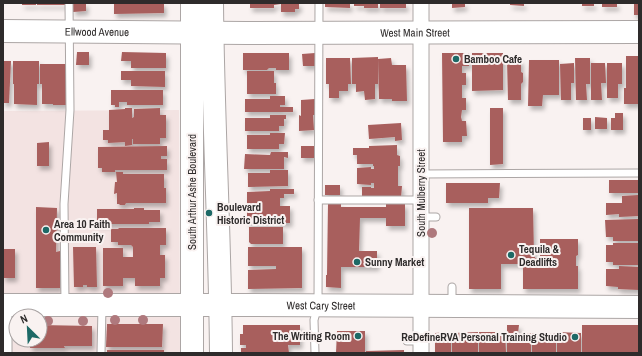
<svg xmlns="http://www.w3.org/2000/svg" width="642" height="356" font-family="'Archivo Narrow',sans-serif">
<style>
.built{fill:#f3e3e2;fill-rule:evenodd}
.building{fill:#a85f5d;filter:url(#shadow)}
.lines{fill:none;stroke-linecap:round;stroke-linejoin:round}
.service-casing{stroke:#aca6a5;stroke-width:9}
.minor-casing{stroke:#aca6a5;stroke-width:17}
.primary-casing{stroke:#aca6a5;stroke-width:24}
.service{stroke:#fff;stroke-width:7}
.minor{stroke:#fff;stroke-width:15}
.primary{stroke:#fff;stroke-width:22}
.tree{fill:#af797d}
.poi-dot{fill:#1d6966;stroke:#f9f2f1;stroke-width:1.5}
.labels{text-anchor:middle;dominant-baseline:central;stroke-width:4;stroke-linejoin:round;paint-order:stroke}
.street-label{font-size:11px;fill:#2e2b2b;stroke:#f9f2f1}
.poi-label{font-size:11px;font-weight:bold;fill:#2e2b2b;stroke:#f9f2f1;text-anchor:start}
</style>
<defs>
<filter id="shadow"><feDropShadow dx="2.5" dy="4" stdDeviation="2" flood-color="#0004"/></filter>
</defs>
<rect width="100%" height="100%" fill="#f9f2f1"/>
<!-- built -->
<path class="built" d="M179,110L180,353H3V111ZM16,316H40V340H16Z"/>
<!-- building -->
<g class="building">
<rect x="22" y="3" width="14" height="2"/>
<rect x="37" y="3" width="30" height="2"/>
<path d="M73,3H86V11L73,12Z"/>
<path d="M114,3H164V13L114,14Z"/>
<path d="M250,3H299V9H295V12H281V4L274,5V8H250Z"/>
<path d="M325,3H350V8L325,7Z"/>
<path d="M354,3H378V8H364V6H354Z"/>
<rect x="380" y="3" width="26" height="5"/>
<path d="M452,3H465V7L452,8Z"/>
<path d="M510,3H524V6L510,5Z"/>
<rect x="582" y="3" width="12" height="3"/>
<rect x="602" y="3" width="15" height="4"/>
<rect x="634" y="3" width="5" height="12"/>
<path d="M77,52H89V65H76Z"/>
<path d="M122,52L166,53V68H131V61H121Z"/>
<path d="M243,53H289V70H276V68H269L267,70H243Z"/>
<path d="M315,53V66H303L302,54Z"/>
<path d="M442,53H469V66H462V73H466V85H462V98H466V110H462L461,117L462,121H466L467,136H462V142H443Z"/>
<path d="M472,53H503V90L472,91Z"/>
<path d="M626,56H639V104H624V88H626Z"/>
<path d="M378,57V84H375V99L365,100L364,91L356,92V84H352V58Z"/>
<path d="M326,58H350L351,84H348V91H339V98H329V84H326Z"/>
<path d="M391,58L392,65H406L407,101H392V99H379L378,59Z"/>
<path d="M575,58H590V84H586L587,100H576Z"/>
<path d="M507,60H521V72L523,73V82L521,84V100H508Z"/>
<path d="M529,60H559V95H543L542,106H528Z"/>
<path d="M3,61H11L9,103H3Z"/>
<path d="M13,61H39V84H37V105L14,104V84H13Z"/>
<path d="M574,63V83H571V100H561L560,64Z"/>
<path d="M591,63H605L606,83H601L602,100H591Z"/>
<path d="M607,63H622V84H618V98H607Z"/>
<path d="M40,64H66V105H53V104H42V84H40Z"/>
<path d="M121,71H165V87L131,86V80H121Z"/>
<path d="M247,71H274V83H276V94H247Z"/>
<path d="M111,90H163V105H127V102H119V107H115V105H111Z"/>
<path d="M270,96H285V105H280V107H293V112H245V99H270Z"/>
<path d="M315,99L316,115H313L314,130L299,131V115L301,116V100Z"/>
<path d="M125,108H132V118L134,117V109L160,108V115H166V138H160V144H133V139H132V145L125,146V142L108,143V140H103V130H109V110L125,109Z"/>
<path d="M490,108H503V164L490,165Z"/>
<path d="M615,113H623V130H611V118H615Z"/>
<path d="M270,115H286V119H284V126H279V131H245V118H270Z"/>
<path d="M595,117L607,118V129H595Z"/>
<rect x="583" y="118" width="8" height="12"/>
<path d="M401,123L402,140L395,141V137L369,139L368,125Z"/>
<path d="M270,133H285L284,144H279V149H247V135H270Z"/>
<path d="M49,142V166H37V143Z"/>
<path d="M397,145V155L400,156V166H398V186H402L401,197H362V187H371V188H374V183H371V185L357,184V168L371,167V169H374V166H373V164H357V155H353V148H369V146Z"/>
<path d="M167,146V156H161V159H167V170H115V172H102V168H98V147Z"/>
<rect x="301" y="146" width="13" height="12"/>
<path d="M271,152H288V158L284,157V169H244L245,154L270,155Z"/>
<path d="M270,170H288V186L248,187V173H270Z"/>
<path d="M116,172H123V174H164V188H166V203H126L125,205H120L119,204H117V193L114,194L115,182H117Z"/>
<rect x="609" y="180" width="30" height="13"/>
<path d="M446,183H500L499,198H488V203H446Z"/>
<rect x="325" y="185" width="15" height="10"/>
<path d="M270,189H294V194H284V198H280V206H290V223H247V192L270,191Z"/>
<path d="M638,195L639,216L619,217V214L606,215V203H622V196Z"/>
<path d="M328,204H341V207H386V204H405V226H386V218H360L359,251H377V267H341V288L326,287V275H327Z"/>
<path d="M36,207L57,208L56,252L60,251V288H36Z"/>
<path d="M134,208H144V210H160V222H149V224H97V209H134Z"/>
<path d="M469,208H533L534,255H535V258H540V239H578V255L576,256V266H578V289H523V264H501V289H469Z"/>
<path d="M638,219L639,241H613V237H606L605,220Z"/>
<path d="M249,227H283V244H251L249,242Z"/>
<path d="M118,228H166V245H160V255H165V278H160V286H135V278H123V286H103V248H123V257H133V247L131,245H118V242H111V229H119Z"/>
<path d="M613,243H639V265H613V262H606V245H613Z"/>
<path d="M73,247H96L97,287H87V285H83V287H74Z"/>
<path d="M248,247H302V288L248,289V270L276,269V266H248Z"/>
<rect x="3" y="249" width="12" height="29"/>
<path d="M619,266L639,267V290L618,289V287L606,286V269H619Z"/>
<path d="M107,324H163L162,347H106Z"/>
<path d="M40,325L92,326V346H64L65,348H30V340H40Z"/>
<path d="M243,325H300V345H288L289,353H241V348H246V345H240V334H243Z"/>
<path d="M507,325H519L518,333H531V352L507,353Z"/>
<rect x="582" y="325" width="57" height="28"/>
<path d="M337,331H365V353H336Z"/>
<path d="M451,332V353H435V333Z"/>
<path d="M478,332V352H476V353H454V352H452V333Z"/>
<path d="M479,332H505L506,352H503V353H481V352H479Z"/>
<path d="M557,332L581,333V353H557Z"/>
<path d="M532,333H556V353L532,352Z"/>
<rect x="107" y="350" width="57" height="3"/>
<path d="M404,350V353H366V351Z"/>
</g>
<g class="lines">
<defs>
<g id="service">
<path d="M421,174L639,173"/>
<path d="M318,200H421"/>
<path d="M421,217H436"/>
<path d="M452,287V304"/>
<path d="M65,303L64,204L70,110L69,3"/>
<path d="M407,341H421"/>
<path d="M101,353L102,307"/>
<path d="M315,353L314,320L318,305L319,3"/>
</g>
<g id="minor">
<path d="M4,305V353"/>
<path d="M421,353V3"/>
</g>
<g id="primary">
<path d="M212,3C213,120 220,236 221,353"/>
<path id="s1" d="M3,31L246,33L639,32"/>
<path id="s2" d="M3,305H232L639,307"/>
<path d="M192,353V3"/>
</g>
</defs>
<!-- service casing -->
<use href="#service" class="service-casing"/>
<!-- minor casing -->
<use href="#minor" class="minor-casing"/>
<!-- primary casing -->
<use href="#primary" class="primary-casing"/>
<!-- service -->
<use href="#service" class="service"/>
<!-- minor -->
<use href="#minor" class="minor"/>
<!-- primary -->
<use href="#primary" class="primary"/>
</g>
<!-- trees -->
<g class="tree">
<circle cx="432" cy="233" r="5"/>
<circle cx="108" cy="293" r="5"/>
<circle cx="115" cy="320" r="5"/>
<circle cx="143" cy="320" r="5"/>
<circle cx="48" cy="321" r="5"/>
<circle cx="83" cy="321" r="5"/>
</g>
<!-- markers -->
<g class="poi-dot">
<circle cx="456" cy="59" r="4"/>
<circle cx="209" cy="213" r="4"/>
<circle cx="46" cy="230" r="4"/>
<circle cx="511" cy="255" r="4"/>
<circle cx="357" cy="262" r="4"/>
<circle cx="358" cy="336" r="4"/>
<circle cx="575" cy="337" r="4"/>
</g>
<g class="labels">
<!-- street labels -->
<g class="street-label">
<text stroke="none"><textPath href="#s1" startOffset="94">Ellwood Avenue</textPath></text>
<text stroke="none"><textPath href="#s1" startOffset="412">West Main Street</textPath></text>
<text transform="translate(192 192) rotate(-90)">South Arthur Ashe Boulevard</text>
<text transform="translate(421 193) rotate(-90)">South Mulberry Street</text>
<text stroke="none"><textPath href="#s2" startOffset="318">West Cary Street</textPath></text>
</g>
<!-- poi labels -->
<g class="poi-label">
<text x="464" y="59">Bamboo Cafe</text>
<text x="217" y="207">Boulevard<tspan x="217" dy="13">Historic District</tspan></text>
<text x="54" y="224">Area 10 Faith<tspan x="54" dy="13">Community</tspan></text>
<text x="519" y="249">Tequila &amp;<tspan x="519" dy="13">Deadlifts</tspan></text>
<text x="365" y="262">Sunny Market</text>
<text x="350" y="336" text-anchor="end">The Writing Room</text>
<text x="567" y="337" text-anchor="end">ReDefineRVA Personal Training Studio</text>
</g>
</g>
<!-- border -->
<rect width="642" height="356" fill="none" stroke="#2e2b2b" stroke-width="8"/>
<!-- north arrow -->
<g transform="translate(28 328) rotate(336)"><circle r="19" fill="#f9f2f1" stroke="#a8a2a2"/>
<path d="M0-3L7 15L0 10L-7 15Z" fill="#1d6966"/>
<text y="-6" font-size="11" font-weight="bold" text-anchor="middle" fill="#2e2b2b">N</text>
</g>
</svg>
